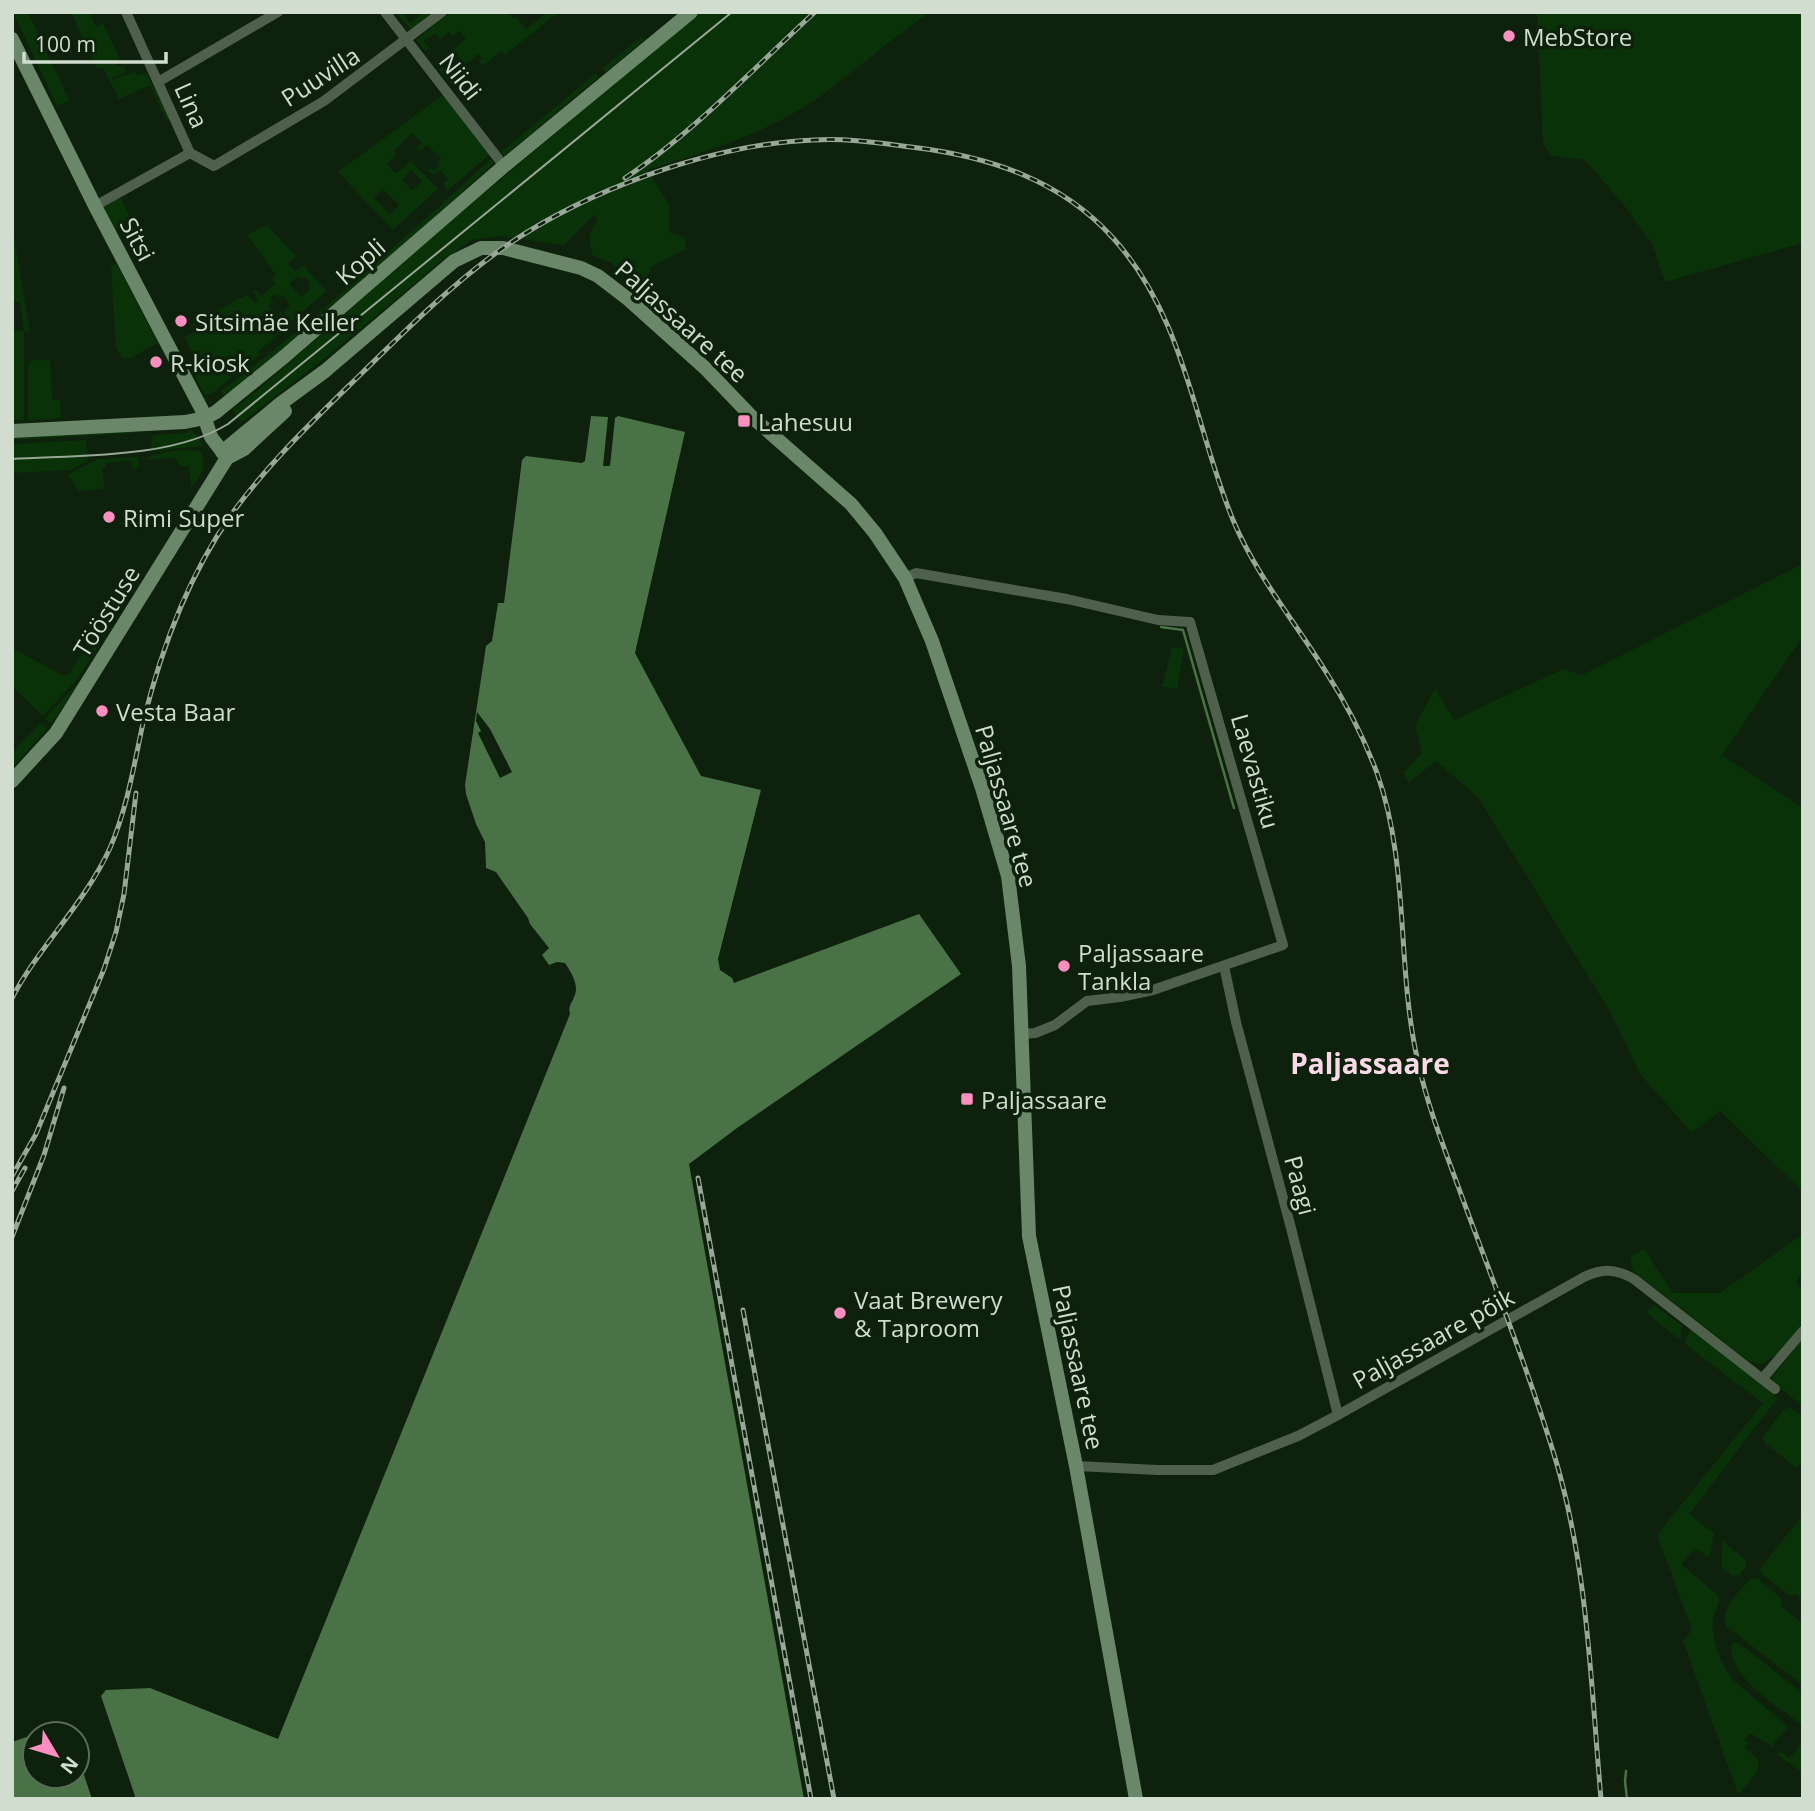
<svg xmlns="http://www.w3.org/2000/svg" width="1815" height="1811" font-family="'Open Sans',sans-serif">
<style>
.green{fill:#0a3209;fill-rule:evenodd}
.water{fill:#4a7247}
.pier{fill:#0d210c}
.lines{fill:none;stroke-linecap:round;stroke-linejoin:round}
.stream{stroke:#4a7247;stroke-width:2.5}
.street{stroke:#4f604d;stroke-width:10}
.secondary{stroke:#6b8769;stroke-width:14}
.tram{stroke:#98a797;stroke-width:2}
.rail-casing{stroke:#98a797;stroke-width:5}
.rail{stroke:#0d210c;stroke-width:2.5;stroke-dasharray:8;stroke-linecap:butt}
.poi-dot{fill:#fd8ec0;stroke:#0d210c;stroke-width:2.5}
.labels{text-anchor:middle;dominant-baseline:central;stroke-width:7;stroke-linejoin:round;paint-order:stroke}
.poi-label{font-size:24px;fill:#d0ddcf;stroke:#0d210c;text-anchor:start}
.street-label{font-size:24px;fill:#d0ddcf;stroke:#0d210c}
.quarter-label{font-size:28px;font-weight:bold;fill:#fbdae7;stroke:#0d210c}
</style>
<rect width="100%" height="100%" fill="#0d210c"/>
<!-- green -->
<g class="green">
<path d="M13,12H28L69,100L57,106Z"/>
<path d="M71,12H89L96,27L103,23L120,59L115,62L117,67L123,65L126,72L112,78L113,80L135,71L137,76L146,73L170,119L166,120L150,85L119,99L103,68L97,69Z"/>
<path d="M395,12H403L410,23L424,12L429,15L410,29Z"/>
<path d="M451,12H508L513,18L516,17L526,29L548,12H559L505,55L501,51L483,66L479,61L482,58L478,54L460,69L457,65L461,61L456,55L442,66L454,81L450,84L435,64L466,39L459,31L453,36L449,32L440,39L435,33L424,41L430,48L425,51L416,40Z"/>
<path d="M700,12H930C890,39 855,72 815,100C765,134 705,152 647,170L669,204V232L685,237L686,249L651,267L648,276L638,288L611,263L592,255L589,235L598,219L594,215L564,245L500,236L472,240L445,258L335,350L241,423L232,410L258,390L448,224Z"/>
<path d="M1537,12H1803V243L1665,282L1652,244L1623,204L1585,160L1552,156L1543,144Z"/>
<path d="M641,37L644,40L606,72L603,68Z"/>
<path d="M596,73L599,77L504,156L501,152Z"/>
<path d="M443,95L490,154L448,190L443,184L448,179L440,170L434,175L428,171L431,168L434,171L440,166L437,163L441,158L427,145L419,152L416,148L422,143L412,133L394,151L396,154L387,164L395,173L400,171L411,161L438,189L393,230L338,172ZM411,170L422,181L412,191L402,179ZM383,189L399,205L390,214L374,198Z"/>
<path d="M491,159L494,163C406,243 319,325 224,396L221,391C316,320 403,239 491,159Z"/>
<path d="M120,197L132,221L116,230L103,206Z"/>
<path d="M12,225L30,331L24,332V420H12V330L24,331L20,302H13Z"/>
<path d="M267,225L296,256L288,263L295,271L303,265L326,291L258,352L260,355L211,394L205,395L195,377L200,367L184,337L194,332L191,325L248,294L254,303L258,300L253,292L256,289L261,296L275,284L272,278L276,275L247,235ZM298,276L302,279L305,277L310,282L308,285L311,288L302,297L289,284ZM275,294L279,298L283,295L290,305L283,314L281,312L276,316L269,306L273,302L270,298Z"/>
<path d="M116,263L158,343L131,358L123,359L116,348L111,267Z"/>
<path d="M39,359L50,361L52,400H60L61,418L28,420V365L32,361Z"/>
<path d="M190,429L198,436L203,446L152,451L151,439L154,435L187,433Z"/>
<path d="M132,430L133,433L12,440V437Z"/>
<path d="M86,440L88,461L70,470L12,473V444Z"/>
<path d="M178,450L201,451C206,465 202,478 191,487L189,466H179L176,458L144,460L153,455Z"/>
<path d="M138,457L139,468L133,469L131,461L106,463V468L102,470L105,489L79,491L67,475L98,459Z"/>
<path d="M1803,564V636L1722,755L1803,808V1192L1720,1111L1692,1133L1640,1074L1612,1015L1478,797L1436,761L1408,783L1404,772L1422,753L1415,725L1435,689L1454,720L1563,669L1582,675Z"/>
<path d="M93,636L102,640L78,678L43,716L12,686V648L64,676L70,673Z"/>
<path d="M1172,647L1184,648L1177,688L1162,687Z"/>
<path d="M81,680L51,724L45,718Z"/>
<path d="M41,723L47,729L12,768V753Z"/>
<path d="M1803,1234V1272L1796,1282L1803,1293V1323L1779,1353L1762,1364L1748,1361L1633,1271L1630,1257L1644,1249L1673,1293H1720Z"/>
<path d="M1654,1305L1682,1326L1680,1340L1646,1312Z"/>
<path d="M1692,1329L1772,1393L1777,1399L1689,1514L1714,1534L1710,1555L1708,1557L1695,1548L1681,1564L1719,1596C1720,1605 1715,1610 1713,1618C1710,1638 1721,1663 1732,1679L1788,1727L1772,1746L1750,1733L1744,1739L1748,1743L1745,1748C1748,1751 1756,1756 1758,1760C1762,1770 1745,1787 1738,1794L1683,1641L1692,1630L1657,1535L1763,1403L1685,1344L1688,1333Z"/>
<path d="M1803,1339V1407L1772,1381V1377Z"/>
<path d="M1790,1407L1803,1416V1460L1796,1468L1765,1443L1763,1437L1783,1410Z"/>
<path d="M1803,1514V1592L1800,1597L1795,1594L1791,1596L1762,1574L1760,1569Z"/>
<path d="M1722,1541L1745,1559L1746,1567L1740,1575L1732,1576L1722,1568Z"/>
<path d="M1750,1579H1758L1781,1598V1606L1803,1624V1685L1726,1626C1720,1608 1739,1592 1750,1579Z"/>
<path d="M1734,1642L1741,1645L1803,1693V1726C1780,1708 1728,1677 1731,1645Z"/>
<path d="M1803,1743V1773L1776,1754L1782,1752L1789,1758Z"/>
</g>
<!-- water -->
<g class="water">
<path d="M591,416L608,417L603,466H610L615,418L618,416L685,432L635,653L701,776L761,790L718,959L720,970L732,978L734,983L919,914L961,974L737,1128L689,1164L804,1799H136L101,1696L106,1690L150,1688L278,1739L570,1014C568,1006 571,1005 574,997C580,986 571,972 565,963L557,962L549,965L542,955L549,948L530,924L528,918L496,872L486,868L485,842L476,824L466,794L465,785L486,646L492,641L498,603H504L522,460L526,456L582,463L585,461Z"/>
<path d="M67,1723L70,1734H35Z"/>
<path d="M35,1734V1776H77V1754L92,1799H12V1742Z"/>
</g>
<!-- pier -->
<path class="pier" d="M477,712L490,729L512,772L500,778L478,733L481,731L476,721Z"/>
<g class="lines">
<!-- stream -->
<g class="stream">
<path d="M1161,627L1183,630L1234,808"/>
<path d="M1626,1771L1625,1781L1627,1799"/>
</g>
<!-- street -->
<g class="street">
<path d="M126,12L190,153L214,166L324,101L442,12"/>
<path d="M385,12L504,166"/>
<path d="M158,82L278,12"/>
<path d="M95,206L190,153"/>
<path d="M905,578L916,573L1067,599L1158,620L1190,622L1283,945L1153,990L1120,997L1087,1001L1055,1025L1035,1033L1022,1034"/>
<path d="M1224,966L1236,1022L1291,1228L1338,1415"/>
<path d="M1763,1378L1803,1331"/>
<path d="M1076,1466L1158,1470H1213L1298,1436L1338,1415L1584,1277C1603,1268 1616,1269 1634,1279L1775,1389"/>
</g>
<!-- secondary -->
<g class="secondary">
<path d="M12,39L95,206L202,410L211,437L227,458"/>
<path d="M12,431L185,422L205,418L216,412L285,356L504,166L691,12"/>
<path d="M222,452L280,404L325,371L454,261L481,248H503L581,268L598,276L628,299L705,368L752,417L851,504L875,533L905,578L932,641L982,788L1008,876L1019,966L1029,1236L1076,1466L1136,1799"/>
<path d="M227,458L244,449L285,411"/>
<path d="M12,781L56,733L227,458"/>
</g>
<!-- tram -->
<path class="tram" d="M12,459C78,455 171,459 228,424L732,12"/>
<defs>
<g id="rail">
<path d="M625,178C692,134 756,66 815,12"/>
<path d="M12,998C40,945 85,903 110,848C127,809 134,765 143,723C161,649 187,578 231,515C269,462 316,418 363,372C406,330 448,288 496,253C580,192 710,144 814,140C847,138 879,143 911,147C987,156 1060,179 1113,238C1185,317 1194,425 1233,520C1256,575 1295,622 1326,672C1346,703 1364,738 1377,773C1410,866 1396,967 1418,1062C1427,1104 1443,1145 1458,1186C1491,1277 1528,1368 1556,1461C1588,1570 1591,1686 1601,1799"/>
<path d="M12,1176L36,1134L104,969L116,932L124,894L136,793"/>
<path d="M698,1178L811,1799"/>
<path d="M12,1191L25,1168"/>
<path d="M12,1237L44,1155L64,1088"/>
<path d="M743,1310L834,1799"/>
</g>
</defs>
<!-- rail casing -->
<use href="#rail" class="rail-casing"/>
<!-- rail -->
<use href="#rail" class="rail"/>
</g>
<!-- markers -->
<g class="poi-dot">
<circle cx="1509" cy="36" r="7"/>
<circle cx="181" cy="321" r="7"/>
<circle cx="156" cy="362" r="7"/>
<rect x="737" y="414" width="14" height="14" rx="3.5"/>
<circle cx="109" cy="517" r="7"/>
<circle cx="102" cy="711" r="7"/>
<circle cx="1064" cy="966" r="7"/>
<rect x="960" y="1092" width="14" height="14" rx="3.5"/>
<circle cx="840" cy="1313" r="7"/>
</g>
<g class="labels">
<!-- poi labels -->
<g class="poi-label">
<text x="1523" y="36">MebStore</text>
<text x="195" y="321">Sitsimäe Keller</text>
<text x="170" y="362">R-kiosk</text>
<text x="758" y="421">Lahesuu</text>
<text x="123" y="517">Rimi Super</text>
<text x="116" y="711">Vesta Baar</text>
<text x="1078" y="952">Paljassaare<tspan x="1078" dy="28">Tankla</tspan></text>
<text x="981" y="1099">Paljassaare</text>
<text x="854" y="1299">Vaat Brewery<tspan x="854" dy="28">&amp; Taproom</tspan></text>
</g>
<!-- street labels -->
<g class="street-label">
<text transform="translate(320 76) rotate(-33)">Puuvilla</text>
<text transform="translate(461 76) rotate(52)">Niidi</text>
<text transform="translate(192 105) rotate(66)">Lina</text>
<text transform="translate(138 239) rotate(62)">Sitsi</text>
<text transform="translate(360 261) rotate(-41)">Kopli</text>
<text transform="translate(682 321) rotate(42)">Paljassaare tee</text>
<text transform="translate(106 611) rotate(-58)">Tööstuse</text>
<text transform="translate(1256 771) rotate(74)">Laevastiku</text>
<text transform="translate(1007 806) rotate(74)">Paljassaare tee</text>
<text transform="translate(1301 1185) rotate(75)">Paagi</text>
<text transform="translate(1433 1338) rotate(-29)">Paljassaare põik</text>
<text transform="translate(1079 1367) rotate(78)">Paljassaare tee</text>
</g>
<!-- quarter labels -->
<g class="quarter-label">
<text x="1370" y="1063">Paljassaare</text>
</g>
</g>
<!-- border -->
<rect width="1815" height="1811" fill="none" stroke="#d0ddcf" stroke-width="28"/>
<!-- north arrow -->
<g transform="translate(56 1755) rotate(128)"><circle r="33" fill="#0d210c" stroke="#5b6c5a" stroke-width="2"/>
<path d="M0-5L12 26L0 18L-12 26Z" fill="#fd8ec0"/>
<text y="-10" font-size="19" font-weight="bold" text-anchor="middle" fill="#d0ddcf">N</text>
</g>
<!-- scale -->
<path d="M24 52v10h142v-10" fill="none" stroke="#d0ddcf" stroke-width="3.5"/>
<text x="35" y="52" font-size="21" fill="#d0ddcf" stroke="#0d210c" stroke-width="5" paint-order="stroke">100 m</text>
</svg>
